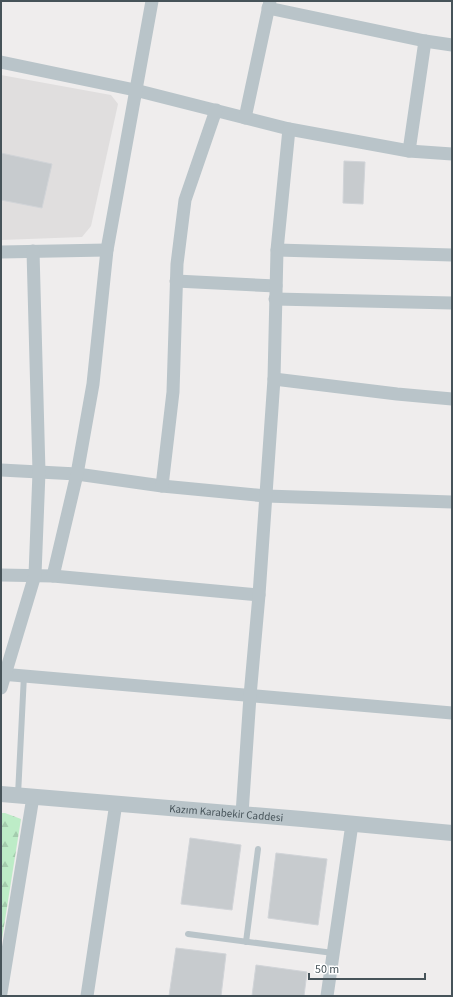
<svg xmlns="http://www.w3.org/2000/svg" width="453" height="997" font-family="'Source Sans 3',sans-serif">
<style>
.education{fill:#e0dede}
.forest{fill:url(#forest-firs)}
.building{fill:#c7cbce;stroke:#d1d4d8}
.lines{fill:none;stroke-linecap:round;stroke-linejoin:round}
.service{stroke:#b9c4c9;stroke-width:6}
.minor{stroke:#b9c4c9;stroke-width:13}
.tertiary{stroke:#b9c4c9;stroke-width:16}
.labels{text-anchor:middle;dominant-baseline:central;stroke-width:3;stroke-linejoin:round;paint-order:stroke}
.street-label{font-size:11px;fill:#465359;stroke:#fff}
</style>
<defs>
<pattern id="forest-firs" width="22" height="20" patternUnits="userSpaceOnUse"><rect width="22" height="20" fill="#bdecc7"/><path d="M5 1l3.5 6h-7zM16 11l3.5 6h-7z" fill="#a4ccad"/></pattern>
</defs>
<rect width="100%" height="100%" fill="#efeded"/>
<!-- education -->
<path class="education" d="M1,75L111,95L118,104L91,226L82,237L1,240Z"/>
<!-- forest -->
<path class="forest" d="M1,813H5L21,819L1,945Z"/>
<!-- building -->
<g class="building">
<path d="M1,153L52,164L42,208L1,200Z"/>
<path d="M344,161L365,162L363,204L343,203Z"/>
<path d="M190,838L241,845L232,910L181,904Z"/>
<path d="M276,853L327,859L318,925L268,918Z"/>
<path d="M176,948L226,954L221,996H169Z"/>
<path d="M256,965L307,972L304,996H252Z"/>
</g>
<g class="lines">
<!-- service -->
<g class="service">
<path d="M18,795L24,675"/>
<path d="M188,934L333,953"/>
<path d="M246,942L258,849"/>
</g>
<!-- minor -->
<g class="minor">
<path d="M268,8L425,41L452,45"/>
<path d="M1,62L135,90L289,129L409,151L452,154"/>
<path d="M245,118L270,1"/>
<path d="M409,151L425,41"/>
<path d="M277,250L452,255"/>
<path d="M1,252L107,250"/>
<path d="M176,281L276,286"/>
<path d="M275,299L452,303"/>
<path d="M274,379L397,394L452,399"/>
<path d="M1,470L77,474L162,486L266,496L452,502"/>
<path d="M162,486L173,392L177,264L185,200L216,110"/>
<path d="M1,575L53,576L259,595"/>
<path d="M53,576L77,474L93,384L107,250L152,1"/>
<path d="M1,674L452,713"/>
<path d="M1,688L35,575L39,472L33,251"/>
<path d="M242,814L250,696L259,595L274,379L277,250L289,129"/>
<path d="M1,993L33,797"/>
<path d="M87,996L116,803"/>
<path d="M327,996L352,824"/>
</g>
<!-- tertiary -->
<path class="tertiary" id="s1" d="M1,794L302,819L452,833"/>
</g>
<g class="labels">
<!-- street labels -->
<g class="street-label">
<text stroke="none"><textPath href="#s1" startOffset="226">Kazım Karabekir Caddesi</textPath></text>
</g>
</g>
<!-- border -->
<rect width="453" height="997" fill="none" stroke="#465359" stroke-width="4"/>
<!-- scale -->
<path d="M309 973v6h116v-6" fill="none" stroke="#465359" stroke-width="2"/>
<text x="315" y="973" font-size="12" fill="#465359" stroke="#ffffff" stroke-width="3" paint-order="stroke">50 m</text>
</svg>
